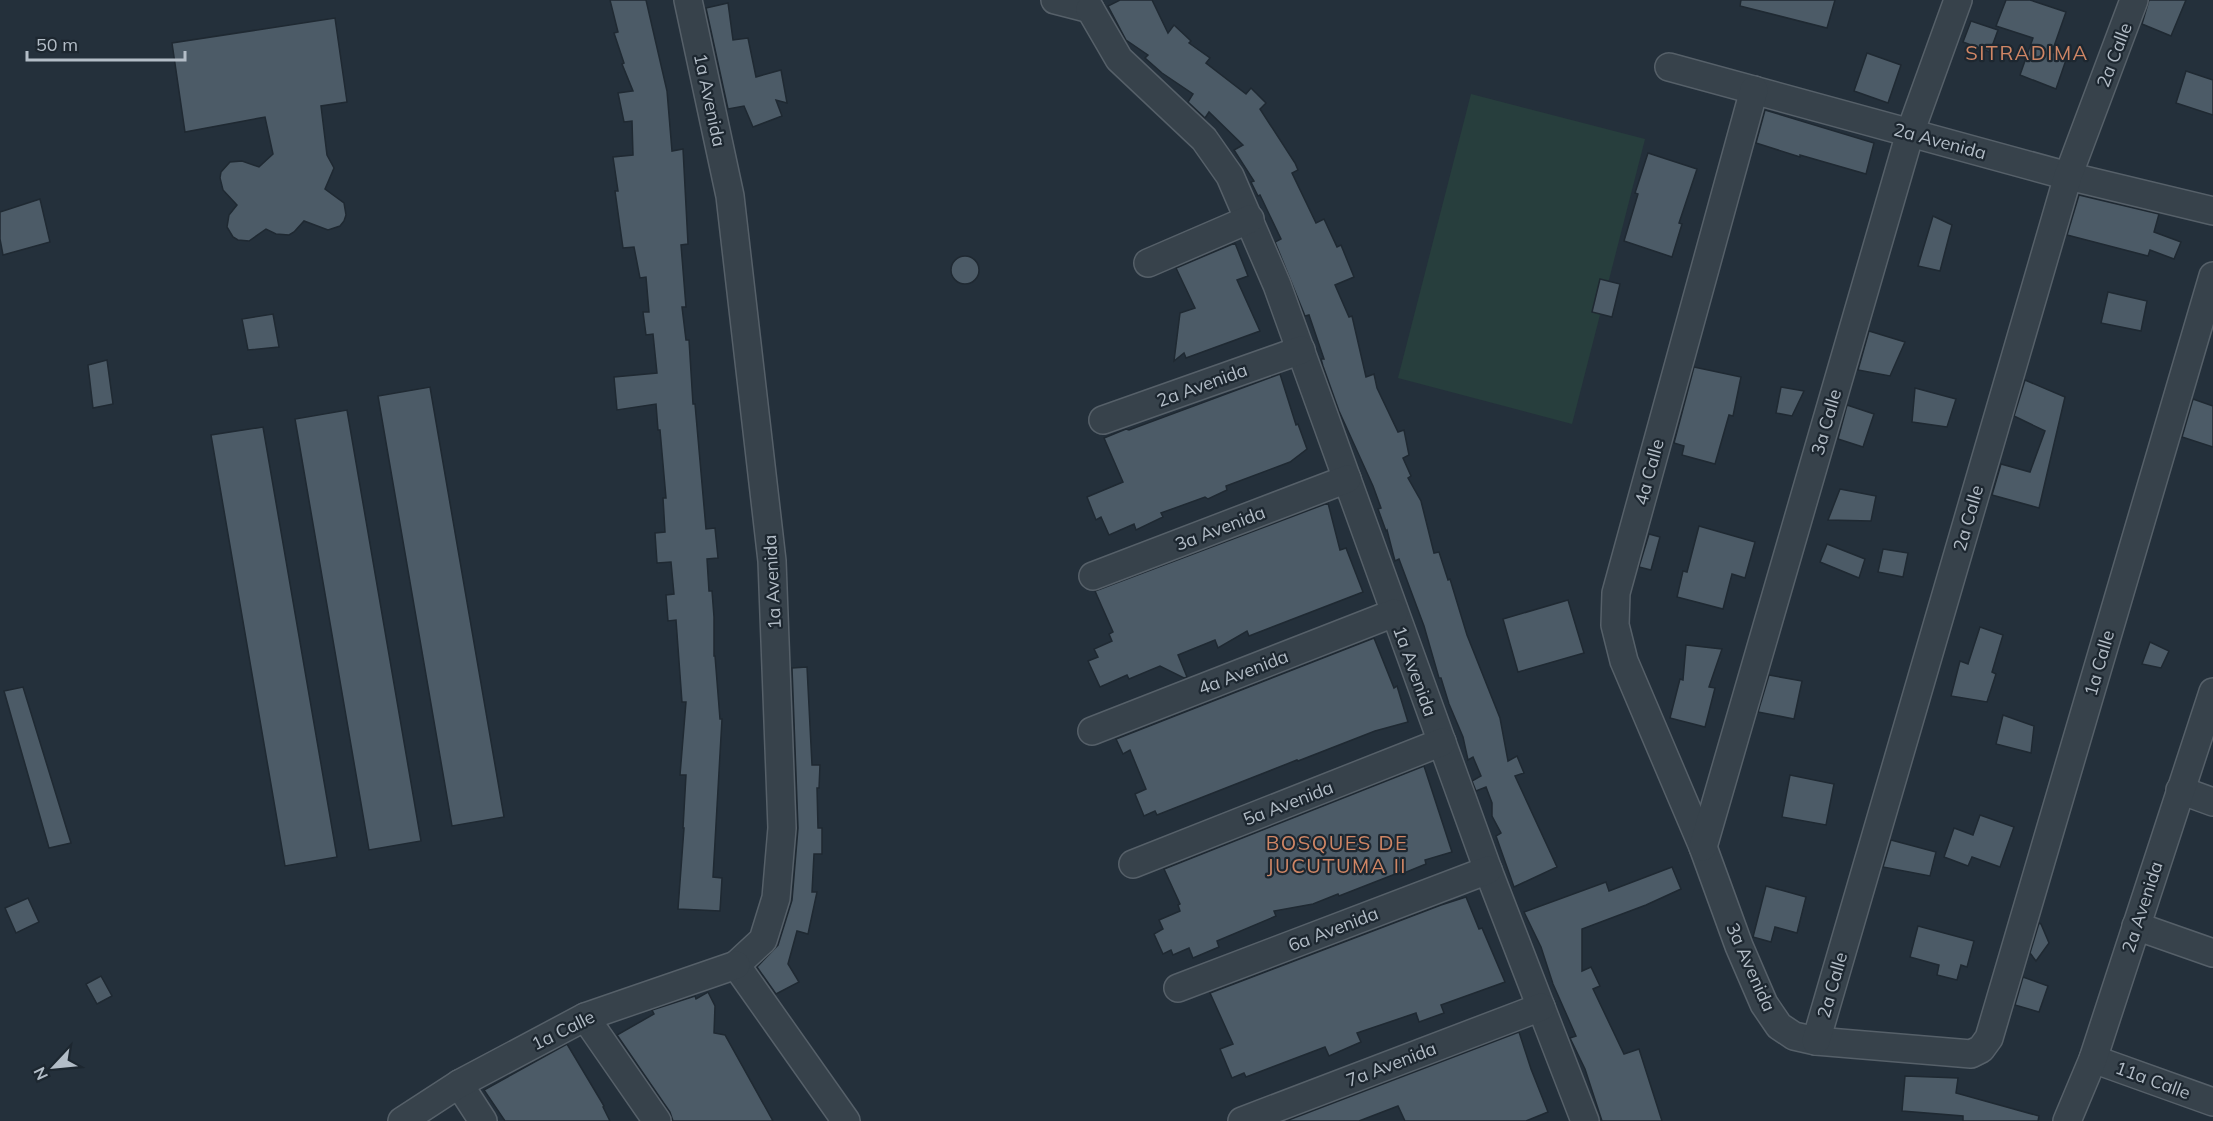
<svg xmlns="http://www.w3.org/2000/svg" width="2213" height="1121" font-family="Mulish,sans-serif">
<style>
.pitch{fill:#273e3d}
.building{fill:#4c5b67;stroke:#1f2932;stroke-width:1.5}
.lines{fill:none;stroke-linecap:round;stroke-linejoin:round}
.minor-casing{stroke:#566069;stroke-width:30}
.minor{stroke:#37424b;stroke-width:27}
.labels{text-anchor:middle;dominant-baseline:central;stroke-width:4.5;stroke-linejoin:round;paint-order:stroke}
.street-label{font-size:18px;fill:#b3bdc7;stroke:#1d2730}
.neighbourhood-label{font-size:20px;letter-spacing:1.5px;fill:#d08665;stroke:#1d2730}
</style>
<rect width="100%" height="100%" fill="#24303b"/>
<!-- pitch -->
<path class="pitch" d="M1471,94L1645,139L1572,424L1398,378Z"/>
<!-- building -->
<g class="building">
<path d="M610,0H646L667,91L672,151L683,149L688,244L681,245L686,307H682L686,340H689L693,404H695L706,529L715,528L718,558L707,559L709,591H712L714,617V656H715L720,719H722L713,877L722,878L720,911L678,909L684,828H683L686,775H680L686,702H682L676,620L668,621L666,595L674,594L671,562L657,563L655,533L665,532L663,498H666L660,430H658L656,404L617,410L614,377L657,373L653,334L646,335L643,312H649L646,277L640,278L634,247L623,248L615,191H618L613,157L633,155L632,121L624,122L618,93L633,91L622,64L624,63L614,33L618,32Z"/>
<path d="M1120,0H1152L1168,33L1174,25L1191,41L1189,43L1210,58L1206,63L1246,94L1251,88L1266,103L1260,109L1295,163L1298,170L1292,173L1316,223L1324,219L1337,247L1341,245L1354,277L1335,285L1349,317L1352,316L1366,377L1374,374L1377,388L1398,432L1404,430L1409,455L1403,458L1411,476L1408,478L1421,501L1434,553L1439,552L1448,580L1450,579L1467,635L1500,718L1508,761L1517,756L1524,773L1515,776L1557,867L1514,887L1496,836L1501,833L1492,816V803L1486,787L1476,791L1472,781L1481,776L1473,757L1468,760L1463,737L1449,704L1441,678H1439L1424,626L1399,559L1395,561L1387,530L1386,531L1378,509L1381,508L1373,486L1339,411L1323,366L1321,359H1324L1309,315L1305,316L1275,242L1281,239L1260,195L1258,196L1251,182L1254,181L1234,150L1243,145L1209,112L1205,118L1188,102L1193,94L1162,73L1145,58L1148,55L1126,40L1108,6Z"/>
<path d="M1741,0H1835L1827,28L1740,6Z"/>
<path d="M2006,0H2030L2066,12L2052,52L2067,57L2056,89L2020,75L2033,38L1996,26Z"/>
<path d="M2149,0H2186L2171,36L2142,24Z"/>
<path d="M728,3L733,40L748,38L756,77L781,70L787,103L776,100L782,116L753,127L744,106L728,109L706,8Z"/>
<path d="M335,18L347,102L321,106L327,155L334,168L325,189L344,203L346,215L344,221L340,226L328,230L304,221L294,232L289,235L276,234L266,229L249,241L238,240L233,237L227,227L229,215L237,205L223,190L220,178L221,172L230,162L242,161L259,167L273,154L265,117L185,132L172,43Z"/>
<path d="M1971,21L1998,30L1990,52L1963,42Z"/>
<path d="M1867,53L1901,65L1888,103L1854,91Z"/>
<path d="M2186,71L2213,80V115L2176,103Z"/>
<path d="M1765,110L1874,143L1866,174L1800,155V157L1756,143Z"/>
<path d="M1648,153L1697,169L1679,223L1682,224L1672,257L1624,241L1638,194L1635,193Z"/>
<path d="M2079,195L2159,214L2154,232L2181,242L2174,259L2150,250L2148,256L2067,235Z"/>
<path d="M40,199L50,242L3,255L0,239V212Z"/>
<path d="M1933,216L1952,225L1940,271L1918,266Z"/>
<path d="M1235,243L1248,276L1237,280L1260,331L1186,358L1184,353L1174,361L1180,313L1195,308L1176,268Z"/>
<circle cx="965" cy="270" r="14"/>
<path d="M1600,279L1620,284L1612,317L1592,312Z"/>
<path d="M2108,292L2147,301L2141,331L2101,323Z"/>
<path d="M273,314L279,347L248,350L242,319Z"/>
<path d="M1869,331L1905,342L1890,376L1858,370Z"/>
<path d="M107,360L113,404L93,408L88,365Z"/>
<path d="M1694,367L1741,377L1733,416L1729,415L1715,464L1682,455L1684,446L1674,443Z"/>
<path d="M1280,374L1296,425L1298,424L1307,449L1290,462L1226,486L1227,490L1208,499L1205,497L1161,513L1163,517L1136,530L1134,524L1109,535L1101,517L1096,520L1087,497L1123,482L1104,438L1126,429L1129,430Z"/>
<path d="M2025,380L2065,397L2039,508L1992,495L2001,464L2030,472L2045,431L2014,416Z"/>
<path d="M430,387L504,817L452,826L378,396Z"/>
<path d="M1781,387L1804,391L1792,416L1776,413Z"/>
<path d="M1915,388L1956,399L1947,427L1912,422Z"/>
<path d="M2193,399L2213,406V447L2182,437Z"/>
<path d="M1847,405L1874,414L1863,447L1838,439Z"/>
<path d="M347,410L421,841L369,850L295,419Z"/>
<path d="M263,427L337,857L285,866L211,435Z"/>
<path d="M1840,489L1876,496L1871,521L1828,520Z"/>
<path d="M1328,503L1340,550L1346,548L1363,592L1249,636L1247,631L1218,648L1215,640L1178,655L1187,677L1184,678L1160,666L1129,679L1127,675L1100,687L1088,661L1098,657L1094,649L1112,641L1109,634L1113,632L1095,591Z"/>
<path d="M1699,526L1755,542L1745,578L1732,574L1723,609L1677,597L1683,571L1687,572Z"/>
<path d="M1649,534L1660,537L1651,570L1639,567Z"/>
<path d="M1827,544L1865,559L1859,578L1820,562Z"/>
<path d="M1883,549L1908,553L1903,577L1878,572Z"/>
<path d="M1568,600L1584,653L1518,672L1503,619Z"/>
<path d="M1980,627L2003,635L1992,672L1996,674L1987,702L1951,696L1960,661L1968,664Z"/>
<path d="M1374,638L1394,688L1397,686L1408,722L1375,731L1298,761L1297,760L1157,815L1155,811L1144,816L1135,794L1146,789L1130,750L1123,754L1116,739Z"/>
<path d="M2150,642L2169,651L2161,668L2142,664Z"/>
<path d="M1686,645L1722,649L1709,687L1715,688L1705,727L1670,718L1680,679L1683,680Z"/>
<path d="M807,667L812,765H820L819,788H817L818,828H822V854H814L812,892H817L808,934L797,931L788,964L799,982L776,994L757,967L778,945L792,900L798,828L792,668Z"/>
<path d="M1769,675L1802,681L1794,719L1758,712Z"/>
<path d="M23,687L71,843L49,848L4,691Z"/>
<path d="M2003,715L2034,726L2031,753L1996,744Z"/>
<path d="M1424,766L1452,852L1425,860L1426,864L1404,873L1403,871L1339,896L1338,894L1313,904L1274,911L1276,916L1217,941L1219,947L1193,958L1189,948L1173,955L1171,950L1163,954L1154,934L1163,929L1159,920L1180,911L1178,905L1180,904L1164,869Z"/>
<path d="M1790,775L1834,784L1826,825L1782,817Z"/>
<path d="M1980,815L2014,827L2000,867L1972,857L1968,866L1944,857L1954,828L1973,835Z"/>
<path d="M1891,840L1936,852L1930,876L1883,867Z"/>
<path d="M1672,867L1681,889L1646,905L1582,929V971L1591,967L1600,986L1593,989L1624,1054L1639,1049L1662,1121H1602L1585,1069L1570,1038L1576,1036L1553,984L1541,947L1524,912L1606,882L1609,891Z"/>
<path d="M1766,886L1806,897L1797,933L1775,927L1771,942L1753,937Z"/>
<path d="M1466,897L1479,929L1482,928L1505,982L1441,1005L1444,1013L1419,1022L1416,1013L1357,1033L1361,1042L1329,1056L1325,1047L1246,1077L1244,1073L1232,1078L1220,1049L1233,1044L1210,993L1441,905Z"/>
<path d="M28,898L39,922L16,933L5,908Z"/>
<path d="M2039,923L2041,924L2049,943L2036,961L2030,953Z"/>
<path d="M1918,926L1974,941L1967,967L1961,965L1957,980L1937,975L1939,965L1910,957Z"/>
<path d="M101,976L112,996L97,1004L86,984Z"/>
<path d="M2023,977L2048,986L2039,1012L2015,1005Z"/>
<path d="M708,992L715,1006L714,1033L725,1035L773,1121H673L670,1112L617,1035L654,1014L652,1010L695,996L696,999Z"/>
<path d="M1519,1032L1531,1069L1548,1112L1526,1121H1405L1398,1106L1359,1121H1286Z"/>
<path d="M567,1044L604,1106L603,1107L610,1121H505L484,1090Z"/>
<path d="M1905,1076L1958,1078L1956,1093L2039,1116L2038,1121H1963V1116L1902,1111Z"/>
</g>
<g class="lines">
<defs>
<g id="minor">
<path d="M688,0L730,196L772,561L782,828L776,898L763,940L736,965L846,1121"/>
<path d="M1055,0L1090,9"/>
<path d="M1090,9L1119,59L1204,139L1230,176L1277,285L1488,870L1585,1121"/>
<path d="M1669,67L2068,176L2213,211"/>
<path d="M1754,90L1616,593L1615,625L1624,661L1703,847L1739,946L1764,1004L1779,1026L1794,1036L1816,1041L1971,1054L1981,1049L1989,1038L2213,276"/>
<path d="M1148,263L1250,219"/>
<path d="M1103,420L1301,350"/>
<path d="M1093,576L1347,479"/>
<path d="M1092,731L1394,613"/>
<path d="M2180,790L2213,802"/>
<path d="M1703,847L1910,133L1958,0"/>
<path d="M1133,864L1442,742"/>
<path d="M2136,926L2213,953"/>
<path d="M1178,988L1488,870"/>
<path d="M585,1017L657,1121"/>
<path d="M1816,1041L2068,176L2134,0"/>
<path d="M2093,1059L2213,1102"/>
<path d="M459,1084L483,1121"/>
<path d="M402,1121L459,1084L585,1017L736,965"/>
<path d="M1242,1121L1541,1007"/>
<path d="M2067,1121L2093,1059L2213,692"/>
</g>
</defs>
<!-- minor casing -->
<use href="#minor" class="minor-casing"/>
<!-- minor -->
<use href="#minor" class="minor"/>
</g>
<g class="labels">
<!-- street labels -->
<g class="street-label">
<text transform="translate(2114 55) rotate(-69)">2a Calle</text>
<text transform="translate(710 100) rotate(78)">1a Avenida</text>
<text transform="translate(1940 141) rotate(15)">2a Avenida</text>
<text transform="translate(1202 385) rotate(-20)">2a Avenida</text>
<text transform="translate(1826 422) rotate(-74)">3a Calle</text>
<text transform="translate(1649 472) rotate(-75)">4a Calle</text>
<text transform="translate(1968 518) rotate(-74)">2a Calle</text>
<text transform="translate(1220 528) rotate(-21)">3a Avenida</text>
<text transform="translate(772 582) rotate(-93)">1a Avenida</text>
<text transform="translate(2099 663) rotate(-74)">1a Calle</text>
<text transform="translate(1415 671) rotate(70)">1a Avenida</text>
<text transform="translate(1243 672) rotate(-21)">4a Avenida</text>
<text transform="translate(1288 803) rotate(-21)">5a Avenida</text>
<text transform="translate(2142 907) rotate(-72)">2a Avenida</text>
<text transform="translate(1333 929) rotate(-21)">6a Avenida</text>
<text transform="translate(1751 967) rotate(66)">3a Avenida</text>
<text transform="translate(1832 985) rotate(-74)">2a Calle</text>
<text transform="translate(563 1030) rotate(-26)">1a Calle</text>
<text transform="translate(1391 1064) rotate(-21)">7a Avenida</text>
<text transform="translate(2153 1080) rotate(20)">11a Calle</text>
</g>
<!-- neighbourhood labels -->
<g class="neighbourhood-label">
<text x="2027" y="52">SITRADIMA</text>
<text x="1337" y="842">BOSQUES DE<tspan x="1337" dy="23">JUCUTUMA II</tspan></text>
</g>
</g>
<!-- north arrow -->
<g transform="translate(54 1067) rotate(244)" stroke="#1d2730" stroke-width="4.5" paint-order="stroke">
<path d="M0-4.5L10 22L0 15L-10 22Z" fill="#b3bdc7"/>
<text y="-9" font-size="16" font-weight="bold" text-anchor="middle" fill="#b3bdc7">N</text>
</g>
<!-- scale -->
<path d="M27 51v9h158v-9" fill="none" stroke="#b3bdc7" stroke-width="3"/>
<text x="36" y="51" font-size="18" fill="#b3bdc7" stroke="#1d2730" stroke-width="4.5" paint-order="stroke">50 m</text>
</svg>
